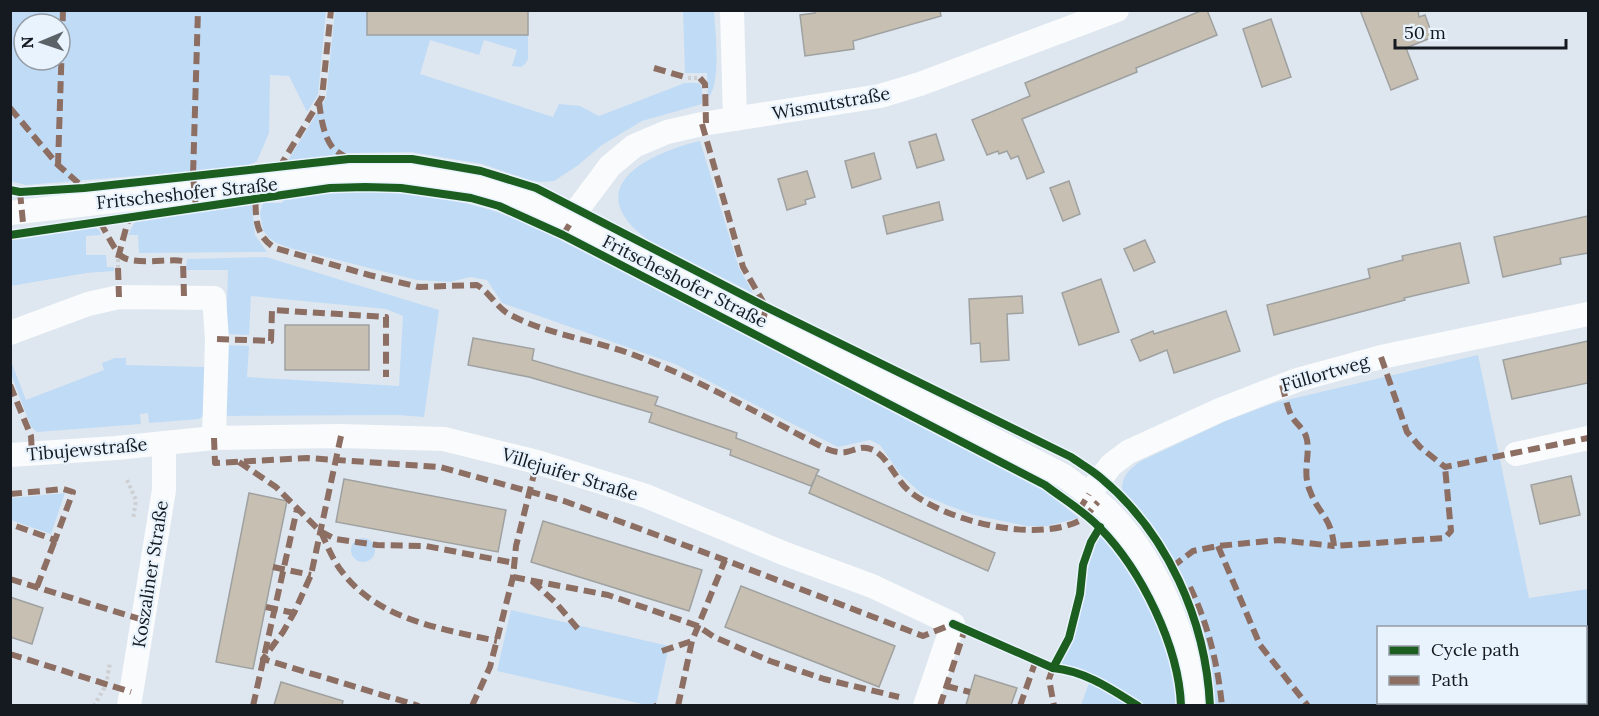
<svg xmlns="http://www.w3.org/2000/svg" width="1599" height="716" font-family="Lora,serif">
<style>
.green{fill:#c0dbf6;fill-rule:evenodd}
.building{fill:#c7bfb1;stroke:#9fa1a1;stroke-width:1.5}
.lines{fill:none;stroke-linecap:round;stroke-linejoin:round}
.path{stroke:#cdcfd2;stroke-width:4;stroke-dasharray:3 3;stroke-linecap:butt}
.minor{stroke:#fafbfd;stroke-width:24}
.quiet{stroke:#8d6e63;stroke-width:6;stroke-dasharray:12 6;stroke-linecap:butt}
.cycleway-casing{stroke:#e9f3fd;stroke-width:11}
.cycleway{stroke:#1b5e20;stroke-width:8}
.labels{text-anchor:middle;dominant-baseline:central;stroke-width:4.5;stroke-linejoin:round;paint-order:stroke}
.street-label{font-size:18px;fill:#141a20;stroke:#e9f3fd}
</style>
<rect width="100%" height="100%" fill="#dee7ef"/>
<!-- green -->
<g class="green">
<path d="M10,11H326L318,95L307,112L289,76L270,75L269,133L257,161L245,167L26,185L10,181ZM24,24H60V60H24Z"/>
<path d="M335,11H367V35H528V59L525,64L521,67L512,66L517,50L484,40L479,55L430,40L420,74L553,117L559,104L580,106L599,116L685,83H699L702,87V104L642,121L602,145L577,166L554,181L541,182L529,180L482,164L411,152L348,153L287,162L326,98Z"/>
<path d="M683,11H714C715,32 722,83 708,98L707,73H685Z"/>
<path d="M700,141L739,268L753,293L651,242C577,190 644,154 700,141Z"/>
<path d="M365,191C409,193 454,198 497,212C518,220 539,230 561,240L1045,491L1079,518L1047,526H1027L974,515L947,505L923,495L900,474L880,445L870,440L838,447L675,364L502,303L487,280L470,277L450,282L417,280L290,248L277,243L269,238L263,230L260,213L263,203H282L284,199L330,192Z"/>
<path d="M252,205L255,235L267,252L139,253L138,235H128L134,223L142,219Z"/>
<path d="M96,228L100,231L101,235L86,236V255H106L107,267H114V271L86,273L11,286V240L71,230Z"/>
<path d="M266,257L439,310L424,417L397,415L223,416L225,345L249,346L247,377L399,386L403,316L386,309L251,296L249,335L226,334L228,270H186L187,259Z"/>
<path d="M1478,355L1529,598L1588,589V705H1214C1210,621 1177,554 1122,492C1121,477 1129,469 1141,461L1226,421L1274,403ZM1378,628H1586V702H1378Z"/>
<path d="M115,358H126V365L207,367L210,410L199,419L149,423L148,413L140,414L141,424L37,432L31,427L11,374L10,359L26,400L104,370L102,363Z"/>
<path d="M65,493L51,534L11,520V498Z"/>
<path d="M1100,527C1110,540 1123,553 1132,567C1156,603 1180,662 1181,705H1138L1091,678L1067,669L1053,668C1065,644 1075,620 1080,594C1085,565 1085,553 1100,527Z"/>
<circle cx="363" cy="550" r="12"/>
<path d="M511,610L669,646L656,705H647L497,671Z"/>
<path d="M1089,683L1130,705H1081Z"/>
</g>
<!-- building -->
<g class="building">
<rect x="367" y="10" width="161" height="25"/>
<path d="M815,10H940L941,16L853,41L854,49L805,56L800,15L815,13Z"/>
<path d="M1203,10H1207L1217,35L1136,68L1137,72L1022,119L1044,172L1027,179L1018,156L1011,159L1007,151L999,154L998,151L987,155L972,120L1030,96L1025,83Z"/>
<path d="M1360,10H1418L1419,17L1425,15L1433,37L1406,48L1418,79L1391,90Z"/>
<path d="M1271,19L1291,77L1262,87L1243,29Z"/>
<path d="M936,134L944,160L917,168L909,142Z"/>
<path d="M874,153L881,179L852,188L845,161Z"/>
<path d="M807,171L815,197L805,200L806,204L787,210L778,179Z"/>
<path d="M1069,181L1080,214L1063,221L1050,188Z"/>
<path d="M939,202L943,220L887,234L883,216Z"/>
<path d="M1588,216V253L1560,258L1561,264L1503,277L1494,237Z"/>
<path d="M1145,240L1155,262L1134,271L1124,249Z"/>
<path d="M1460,243L1469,283L1404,298L1405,300L1274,335L1267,305L1370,278L1368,269L1403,260L1402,256Z"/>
<path d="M1101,279L1119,332L1079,345L1062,293Z"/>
<path d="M1022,296L1023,313L1007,314L1009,360L981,362L980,343L971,344L969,299Z"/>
<path d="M1226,311L1240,351L1174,373L1167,350L1140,361L1131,340L1153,331L1154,334Z"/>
<rect x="285" y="325" width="84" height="45"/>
<path d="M473,338L534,349L532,360L658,397L655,405L737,433L736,438L819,470L816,475L995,553L988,571L809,493L816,476L811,486L730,455L731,450L649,422L652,413L529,377L468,365Z"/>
<path d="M1588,341V383L1512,399L1503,360Z"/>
<path d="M1571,476L1580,515L1540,524L1531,485Z"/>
<path d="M344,479L506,510L498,552L336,522Z"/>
<path d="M249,493L287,501L253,669L216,662Z"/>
<path d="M543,521L702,570L689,611L531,562Z"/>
<path d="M741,586L895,646L879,687L725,627Z"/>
<path d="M10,597L43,608L32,644L10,637Z"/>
<path d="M975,675L1017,688L1011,705H966Z"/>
<path d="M281,682L343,701L342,705H274Z"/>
</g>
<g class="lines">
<!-- path -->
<g class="path">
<path d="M688,78H700"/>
<path d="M118,268V258"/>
<path d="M127,480L136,500L133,519"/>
<path d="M972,632L1053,668C1085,671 1111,689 1138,706"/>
<path d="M1053,668C1065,645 1074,622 1079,597C1084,574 1084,554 1097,533"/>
<path d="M94,706L106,685L110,663"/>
</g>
<!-- minor -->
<g class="minor">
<path d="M732,10L735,119"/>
<path d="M10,213L351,174H423L489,186L523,198L1064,476C1082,489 1099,501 1114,517C1158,564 1190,641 1194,706"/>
<path d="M571,222L577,210L610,166L634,146L667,132L702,124L880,96L920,84L1117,10"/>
<path d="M10,333L88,304L119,297L214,298L217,339L214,438"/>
<path d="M1516,454L1588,438"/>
<path d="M10,455L116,448L214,438L341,436L444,439L537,462L646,496L783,553L872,586L953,624L925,706"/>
<path d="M1089,494L1111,465L1128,452L1220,410L1297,380L1381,357L1588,314"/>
<path d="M129,706L164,490V443"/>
</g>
<!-- quiet -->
<g class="quiet">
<path d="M654,68L688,78"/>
<path d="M700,78L705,84L706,123"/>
<path d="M319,102C321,116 323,136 333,148C337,152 344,156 349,159"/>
<path d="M10,108L58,165L84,188"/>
<path d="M702,124L743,267L766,307L763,321"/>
<path d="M58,165L63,10"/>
<path d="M279,168L322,97L331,10"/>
<path d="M254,185C258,211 250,232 275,248L369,275L419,287L477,285C489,292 495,305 507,313C544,334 594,340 634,355C700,380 761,415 824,448C831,451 838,453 846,452C856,450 862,445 873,450C888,457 895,479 909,491C946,521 1034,543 1079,521C1087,517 1092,508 1098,502"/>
<path d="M20,192L24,233"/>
<path d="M196,208L193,176L198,10"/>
<path d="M100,222C106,232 112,245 119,254C130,267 167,258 183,261L184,297"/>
<path d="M563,235L571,222"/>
<path d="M118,258L129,217"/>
<path d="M118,268L119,297"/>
<path d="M217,339L271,341L272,310L386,317V377"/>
<path d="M1381,357L1407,432L1420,447L1445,467L1588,438"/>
<path d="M10,385L31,436L32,454"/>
<path d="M1282,385C1285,395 1287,408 1292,417C1297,425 1305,429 1307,440C1310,458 1302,472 1310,491C1319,515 1331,516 1334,546L1445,538L1451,531L1445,467"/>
<path d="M341,436L311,575L294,613L283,632L263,659L419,706"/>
<path d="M214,438L215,463L307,458L440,467L564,501L725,560"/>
<path d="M239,462L276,487L320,531L335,539L377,545L426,546L514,563"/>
<path d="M10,494L63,489L73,492L55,540L10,524"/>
<path d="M1079,510L1089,494"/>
<path d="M321,532C327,545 333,561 343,573C379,620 442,629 497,641"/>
<path d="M1218,546L1260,645L1308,706"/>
<path d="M273,567L311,575"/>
<path d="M1172,567L1193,551L1218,546L1279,540L1334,546"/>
<path d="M513,577L608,595L698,626L714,637L770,661L824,679L899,697"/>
<path d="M10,579L143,620"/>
<path d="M532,581L556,603L578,629"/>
<path d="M37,587L55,540"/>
<path d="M1190,587C1208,624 1218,665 1222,706"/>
<path d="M266,607L294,613"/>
<path d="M662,651L692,641"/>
<path d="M10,654L131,692"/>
<path d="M1053,668L1049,679L1054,706"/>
<path d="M946,686L970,692"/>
<path d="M653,704L654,706"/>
<path d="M253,706L297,509"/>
<path d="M472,706L490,667L513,577L516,546L537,462"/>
<path d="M678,706L692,641L725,560L923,636L953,624"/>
<path d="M940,706L965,629"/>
<path d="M1020,706L1036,660"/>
</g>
<defs>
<g id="cycleway">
<path d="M10,190L20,192L84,188L349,159H412L481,171L536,188L766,307L1071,457C1081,464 1092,470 1101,478C1167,533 1206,620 1210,706"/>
<path d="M10,235L330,188L365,187L401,188L471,198L499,206L563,235L1045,485C1063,499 1084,511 1100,528C1141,570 1179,646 1181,706"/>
<path d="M953,624L1053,668C1085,671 1111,689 1138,706"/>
<path d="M1053,668L1069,638L1080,594L1083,565L1091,542L1100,527"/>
</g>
</defs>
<!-- cycleway casing -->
<use href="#cycleway" class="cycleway-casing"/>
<!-- cycleway -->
<use href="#cycleway" class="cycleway"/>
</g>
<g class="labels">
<!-- street labels -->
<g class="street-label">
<text transform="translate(831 103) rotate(-10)">Wismutstraße</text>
<text transform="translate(187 193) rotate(-6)">Fritscheshofer Straße</text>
<text transform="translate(685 281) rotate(27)">Fritscheshofer Straße</text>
<text transform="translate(1325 373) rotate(-16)">Füllortweg</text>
<text transform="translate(87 449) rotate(-5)">Tibujewstraße</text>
<text transform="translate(570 474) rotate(17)">Villejuifer Straße</text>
<text transform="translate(150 574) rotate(-81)">Koszaliner Straße</text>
</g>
</g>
<!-- border -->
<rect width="1599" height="716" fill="none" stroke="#141a20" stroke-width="24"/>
<!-- legend -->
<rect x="1377" y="626" width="210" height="78" fill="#e9f3fd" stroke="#949ca5" stroke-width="1.5"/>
<rect x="1389" y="646" width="30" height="9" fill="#1b5e20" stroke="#949ca5" stroke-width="1.5"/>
<text x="1431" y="656" font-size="18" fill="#141a20">Cycle path</text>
<rect x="1389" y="676" width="30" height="9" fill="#8d6e63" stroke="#949ca5" stroke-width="1.5"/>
<text x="1431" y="686" font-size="18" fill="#141a20">Path</text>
<!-- north arrow -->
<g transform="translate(42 42) rotate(268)"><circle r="28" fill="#e9f3fd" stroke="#949ca5" stroke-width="1.5"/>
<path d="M0-4.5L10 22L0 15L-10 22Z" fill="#5b6268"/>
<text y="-9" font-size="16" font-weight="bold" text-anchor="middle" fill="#141a20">N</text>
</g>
<!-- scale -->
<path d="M1395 39v9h171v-9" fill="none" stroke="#141a20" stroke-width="3"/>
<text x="1404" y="39" font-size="18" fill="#141a20" stroke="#e9f3fd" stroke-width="4.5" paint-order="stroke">50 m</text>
</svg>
